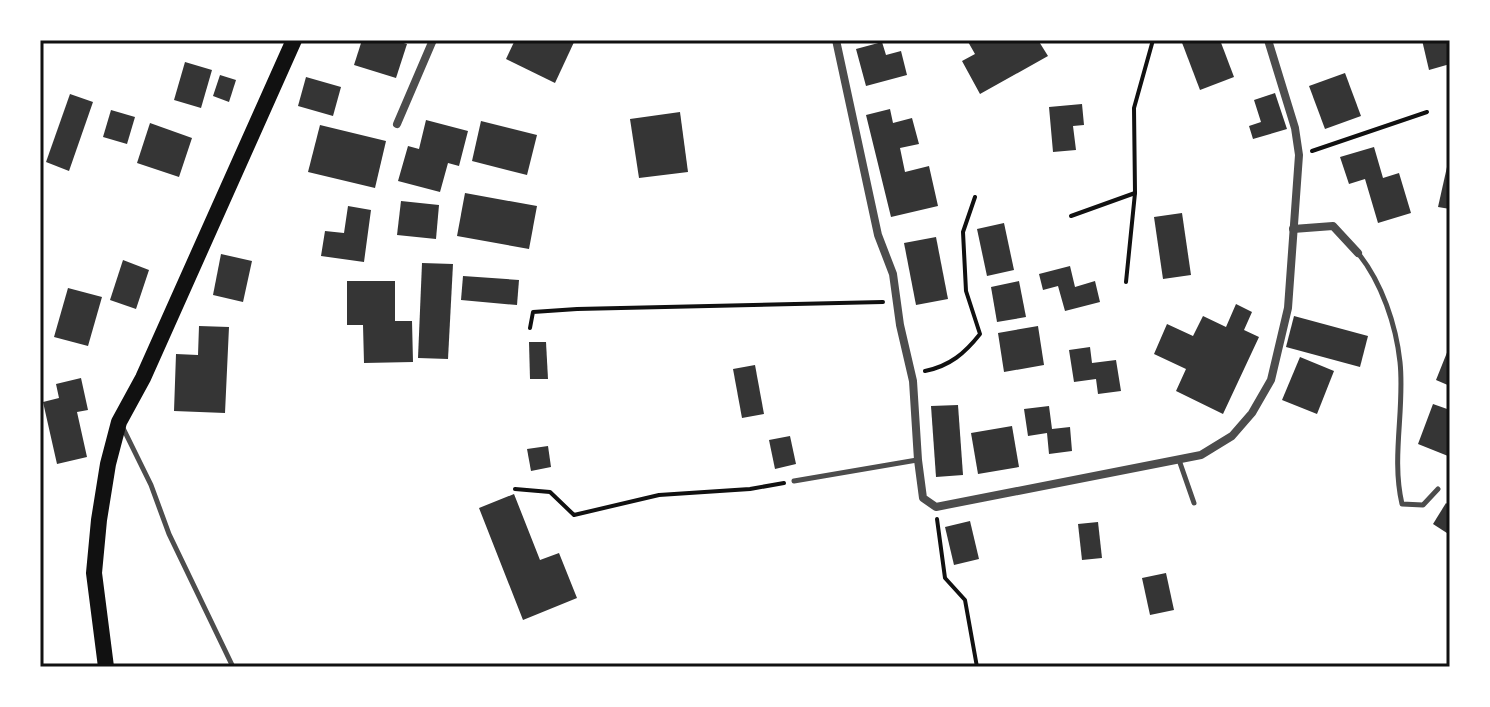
<svg xmlns="http://www.w3.org/2000/svg" width="1490" height="707" font-family="'Fira Sans Condensed',sans-serif">
<style>
.building{fill:#353535}
.lines{fill:none;stroke-linecap:round;stroke-linejoin:round}
.path{stroke:#111;stroke-width:4}
.service{stroke:#4c4c4c;stroke-width:5}
.minor{stroke:#4c4c4c;stroke-width:8}
.primary{stroke:#111;stroke-width:16}
.neatline{fill:none;stroke:#111;stroke-width:3}
</style>
<rect width="100%" height="100%" fill="#fff"/>
<!-- building -->
<g class="building">
<path d="M362,40H394L407,44L396,78L354,65Z"/>
<path d="M515,40H575L555,83L506,59Z"/>
<path d="M967,40H1021L1023,43L1038,40L1048,56L980,94L962,61L975,54Z"/>
<path d="M1181,40H1220L1234,77L1200,90Z"/>
<path d="M1422,40H1450V64L1429,70Z"/>
<path d="M882,42L886,55L901,51L907,75L866,86L856,49Z"/>
<path d="M185,62L212,70L201,108L174,100Z"/>
<path d="M1345,73L1361,116L1325,129L1309,86Z"/>
<path d="M220,75L236,80L229,102L213,96Z"/>
<path d="M306,77L341,87L333,116L298,106Z"/>
<path d="M1275,93L1287,129L1253,139L1249,126L1261,122L1254,100Z"/>
<path d="M70,94L93,102L69,171L46,162Z"/>
<path d="M1082,104L1084,125L1073,126L1076,150L1053,152L1049,107Z"/>
<path d="M890,109L893,123L912,118L919,144L900,148L905,172L929,166L938,206L891,217L866,115Z"/>
<path d="M111,110L135,117L127,144L103,137Z"/>
<path d="M680,112L688,172L639,178L630,119Z"/>
<path d="M426,120L468,131L459,166L448,163L440,192L398,181L408,146L419,149Z"/>
<path d="M481,121L537,135L527,175L472,161Z"/>
<path d="M150,123L192,138L179,177L137,163Z"/>
<path d="M320,125L386,141L375,188L308,172Z"/>
<path d="M1374,147L1383,178L1399,173L1411,213L1378,223L1365,179L1349,184L1340,157Z"/>
<path d="M1449,158H1450V209L1438,207Z"/>
<path d="M465,193L537,206L529,249L457,236Z"/>
<path d="M401,201L439,205L436,239L397,235Z"/>
<path d="M348,206L371,210L364,262L321,256L325,231L344,233Z"/>
<path d="M1182,213L1191,275L1163,279L1154,217Z"/>
<path d="M1004,223L1014,270L987,276L977,229Z"/>
<path d="M936,237L948,299L916,305L904,243Z"/>
<path d="M221,254L252,261L243,302L213,295Z"/>
<path d="M123,260L149,270L136,309L110,300Z"/>
<path d="M422,263L453,264L448,359L418,358Z"/>
<path d="M1070,266L1075,287L1095,281L1100,302L1065,311L1058,286L1043,290L1039,274Z"/>
<path d="M463,276L519,280L517,305L461,300Z"/>
<path d="M347,281H395V321H412L413,362L364,363L363,325H347Z"/>
<path d="M1019,281L1026,317L997,322L991,287Z"/>
<path d="M68,288L102,297L88,346L54,337Z"/>
<path d="M1236,304L1252,312L1244,330L1259,337L1223,414L1176,391L1186,369L1154,354L1167,324L1193,336L1203,316L1226,327Z"/>
<path d="M1294,316L1368,336L1360,367L1286,347Z"/>
<path d="M199,326L229,327L225,413L174,411L176,354L198,355Z"/>
<path d="M1038,326L1044,365L1004,372L998,333Z"/>
<path d="M529,342H546L548,379H530Z"/>
<path d="M1450,345V386L1436,380Z"/>
<path d="M1090,347L1092,363L1116,360L1121,391L1098,394L1096,379L1074,382L1069,350Z"/>
<path d="M1300,357L1334,371L1317,414L1282,400Z"/>
<path d="M755,365L764,414L742,418L733,369Z"/>
<path d="M81,378L88,410L77,412L87,457L57,464L43,402L59,398L56,384Z"/>
<path d="M1433,404L1450,410L1448,456L1418,444Z"/>
<path d="M958,405L963,475L936,477L931,406Z"/>
<path d="M1049,406L1052,429L1070,427L1072,451L1049,454L1047,433L1028,436L1024,409Z"/>
<path d="M1012,426L1019,467L978,474L971,433Z"/>
<path d="M790,436L796,464L775,469L769,440Z"/>
<path d="M548,446L551,467L531,471L527,449Z"/>
<path d="M514,494L540,560L559,553L577,598L523,620L479,508Z"/>
<path d="M1446,503L1450,506V535L1433,524Z"/>
<path d="M970,521L979,559L954,565L945,527Z"/>
<path d="M1098,522L1102,558L1082,560L1078,524Z"/>
<path d="M1166,573L1174,610L1150,615L1142,578Z"/>
</g>
<g class="lines">
<!-- path -->
<g class="path">
<path d="M1312,151L1427,112"/>
<path d="M1071,216L1135,193L1134,108L1153,40"/>
<path d="M1126,282L1135,193"/>
<path d="M530,328L533,312L577,309L883,302"/>
<path d="M925,371C950,366 965,353 980,334L966,291L963,232L975,197"/>
<path d="M515,489L550,492L574,515L659,495L750,489L784,483"/>
<path d="M937,519L945,578L965,600L977,667"/>
</g>
<!-- service -->
<g class="service">
<path d="M1358,253C1382,283 1396,325 1400,362C1405,409 1391,457 1402,504L1423,505L1438,489"/>
<path d="M123,428L151,485L169,534L233,667"/>
<path d="M1179,460L1194,503"/>
<path d="M794,481L917,460"/>
</g>
<!-- minor -->
<g class="minor">
<path d="M836,40L878,235L893,274L900,325L913,381L918,460L923,498L936,507L1201,455L1232,436L1252,413L1271,380L1288,308L1299,155L1295,128L1268,40"/>
<path d="M397,124L433,40"/>
<path d="M1293,229L1333,226L1358,253"/>
</g>
<!-- primary -->
<path class="primary" d="M106,667L94,573L99,520L108,464L119,422L143,378L294,40"/>
</g>
<!-- border -->
<rect width="1490" height="707" fill="none" stroke="#ffffff" stroke-width="84"/>
<rect x="42" y="42" width="1406" height="623" class="neatline"/>
</svg>
